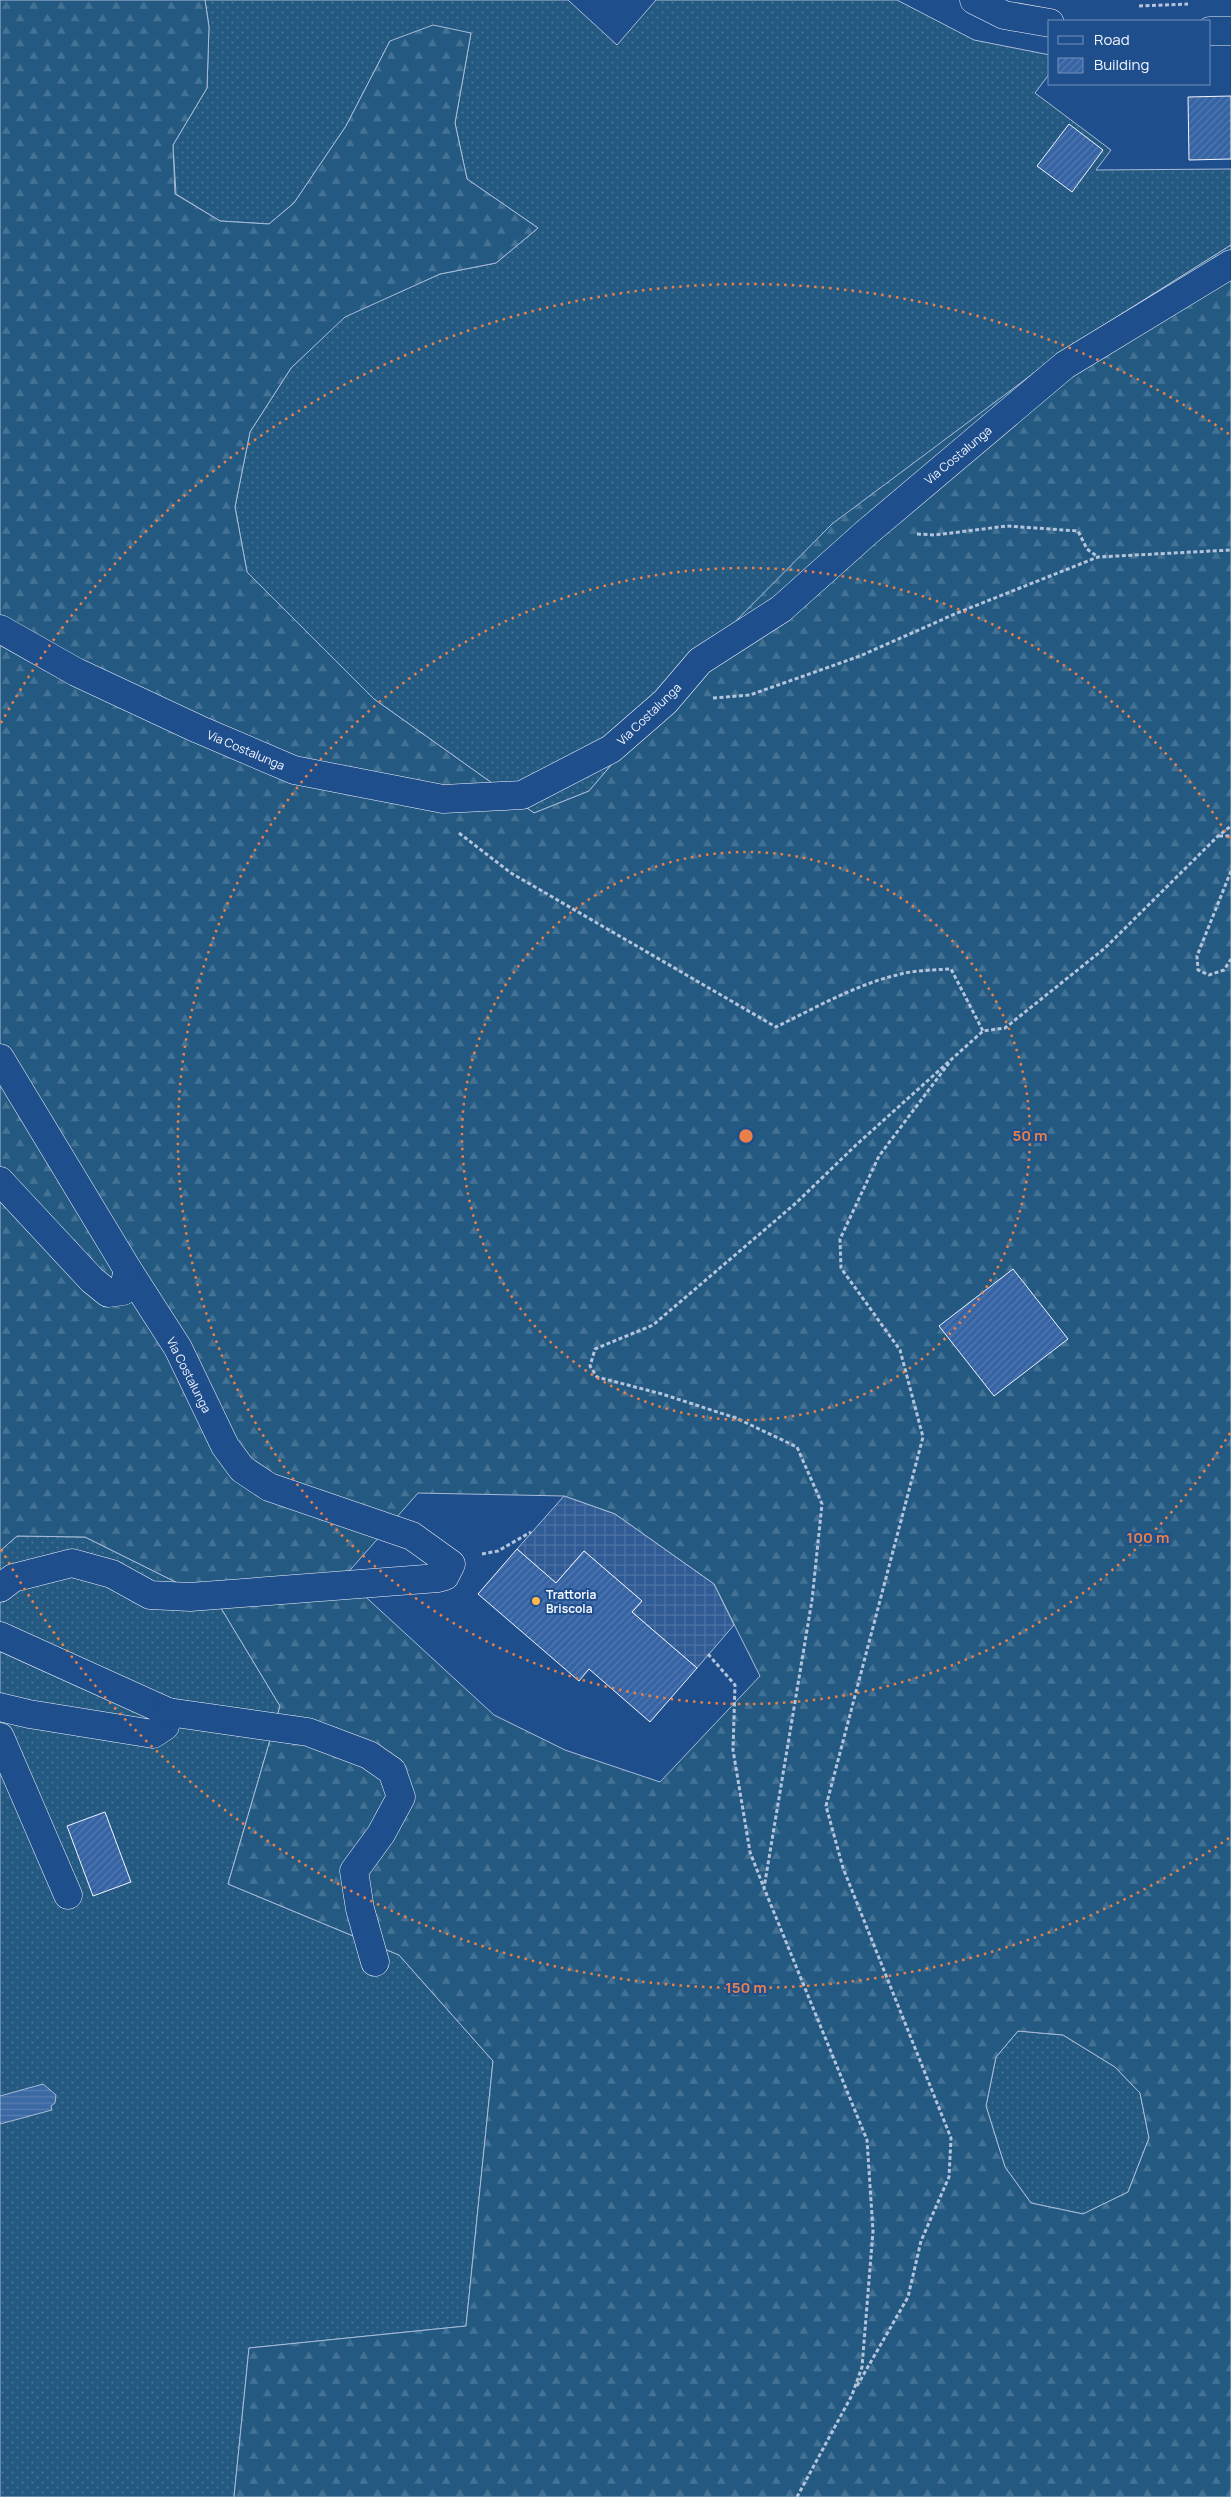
<svg xmlns="http://www.w3.org/2000/svg" width="1231" height="2497" font-family="Manrope,sans-serif">
<style>
.grass{fill:url(#grass-dots);stroke:#a8bbd7}
.forest{fill:url(#forest-firs);stroke:#a8bbd7;fill-rule:evenodd}
.plaza{fill:url(#plaza-grid);stroke:#a8bbd7}
.water{fill:url(#water-rules);stroke:#a8bbd7}
.building{fill:url(#building-hatch);stroke:#f2f6ff}
.lines{fill:none;stroke-linecap:round;stroke-linejoin:round}
.minor-casing{stroke:#f2f6ff;stroke-width:29}
.path{stroke:#b3c4dc;stroke-width:3;stroke-dasharray:4 2.5;stroke-linecap:butt}
.minor{stroke:#1f4e8c;stroke-width:28}
.ring{fill:none;stroke:#ea8049;stroke-width:2.5;stroke-dasharray:2.5 5}
.poi-dot{fill:#ffb74d;stroke:#1f4e8c;stroke-width:2}
.labels{text-anchor:middle;dominant-baseline:central;stroke-width:4;stroke-linejoin:round;paint-order:stroke}
.street-label{font-size:12px;fill:#f2f6ff;stroke:#1f4e8c}
.poi-label{font-size:12px;font-weight:bold;fill:#f2f6ff;stroke:#1f4e8c;text-anchor:start}
.centre{fill:#ea8049;stroke:#1f4e8c;stroke-width:2.5}
.ring-label{font-size:15px;text-anchor:middle;font-weight:bold;fill:#ea8049;stroke:#1f4e8c;stroke-width:4;stroke-linejoin:round;paint-order:stroke}
</style>
<defs>
<pattern id="grass-dots" width="8" height="8" patternUnits="userSpaceOnUse" patternTransform="scale(1.25)"><rect width="8" height="8" fill="#245a82"/><path d="M2 2h.1M6 6h.1" fill="none" stroke="#447295" stroke-width="1.8" stroke-linecap="round"/></pattern>
<pattern id="forest-firs" width="22" height="20" patternUnits="userSpaceOnUse" patternTransform="scale(1.25)"><rect width="22" height="20" fill="#245a82"/><path d="M5 1l3.5 6h-7zM16 11l3.5 6h-7z" fill="#447295"/></pattern>
<pattern id="plaza-grid" width="8" height="8" patternUnits="userSpaceOnUse" patternTransform="scale(1.25)"><rect width="8" height="8" fill="#305b95"/><path d="M0 4h8M4 0v8" fill="none" stroke="#4e73a5"/></pattern>
<pattern id="water-rules" width="6" height="5" patternUnits="userSpaceOnUse" patternTransform="scale(1.25)"><rect width="6" height="5" fill="#3b69a3"/><path d="M0 2.5h6" fill="none" stroke="#587fb1"/></pattern>
<pattern id="building-hatch" width="6" height="6" patternUnits="userSpaceOnUse" patternTransform="scale(1.25)"><rect width="6" height="6" fill="#3563a3"/><path d="M-1 1l2-2M0 6l6-6M5 7l2-2" fill="none" stroke="#537ab1"/></pattern>
</defs>
<rect width="100%" height="100%" fill="#1f4e8c"/>
<!-- grass -->
<g class="grass">
<path d="M205,0H568L617,45L656,0H897L974,40L1050,55V73L1035,93L1111,150L1096,170L1231,169V245L1066,349L981,414L723,634L589,791L534,813L374,699L247,572L235,507L250,432L291,368L345,316L440,274L496,263L538,228L467,179L455,123L471,33L390,41L346,126L294,203L269,224L220,221L176,194L173,145L207,88L209,27Z"/>
<path d="M17,1536L85,1537L218,1603L280,1706L228,1884L399,1955L493,2061L466,2326L249,2348L234,2497H0V1551Z"/>
<path d="M1018,2031L1063,2035L1115,2067L1140,2093L1149,2138L1128,2192L1083,2214L1031,2203L1005,2167L986,2106L996,2057Z"/>
</g>
<!-- forest -->
<path class="forest" d="M0,0H205L209,27L207,88L173,145L175,194L220,221L269,224L294,203L346,126L390,41L433,25L471,33L455,123L467,179L538,228L496,263L440,274L345,317L291,368L250,432L235,507L247,572L374,699L534,813L589,791L723,634L832,524L1066,349L1231,245V2497H234L249,2348L466,2326L493,2061L399,1955L228,1884L280,1706L218,1603L85,1537L17,1536L0,1551ZM418,1493L564,1496L615,1514L714,1584L760,1676L660,1782L565,1750L494,1715L344,1577ZM1018,2031L1063,2035L1115,2067L1140,2093L1149,2138L1128,2192L1083,2214L1031,2203L1005,2167L986,2106L996,2057Z"/>
<!-- plaza -->
<path class="plaza" d="M564,1496L615,1514L714,1584L734,1625L697,1668L632,1612L642,1601L584,1551L556,1583L517,1549Z"/>
<!-- water -->
<path class="water" d="M43,2084L56,2095L55,2103L51,2106L52,2110L0,2124V2096Z"/>
<!-- building -->
<g class="building">
<path d="M1231,96V159L1189,160L1188,97Z"/>
<path d="M1069,124L1103,150L1072,192L1037,166Z"/>
<path d="M1013,1269L1068,1339L994,1396L939,1326Z"/>
<path d="M517,1549L556,1583L584,1551L642,1601L632,1612L697,1668L650,1722L589,1669L579,1681L478,1594Z"/>
<path d="M105,1812L131,1882L93,1896L67,1826Z"/>
</g>
<g class="lines">
<defs>
<g id="minor">
<path d="M974,0L1004,15L1050,23"/>
<path d="M1210,31H1231"/>
<path d="M0,629L76,672L198,729L294,770L443,799L522,795L611,749L665,702L700,661L781,609L866,533L1065,365L1231,264"/>
<path d="M0,1058L128,1270L178,1348L225,1446L242,1469L269,1487L412,1536L451,1564L445,1576L438,1578L190,1597L150,1595L112,1574L72,1563L13,1578L0,1588"/>
<path d="M0,1181L92,1280L108,1293L123,1291L128,1270"/>
<path d="M0,1636L168,1712L165,1726L153,1734L29,1714L0,1707"/>
<path d="M168,1712L308,1732L369,1755L392,1771L401,1797L381,1834L354,1871L360,1909L375,1962"/>
<path d="M0,1737L68,1895"/>
</g>
</defs>
<!-- minor casing -->
<use href="#minor" class="minor-casing"/>
<!-- path -->
<g class="path">
<path d="M1139,6L1188,4"/>
<path d="M917,534L935,535L1007,526L1078,531L1087,549L1098,557"/>
<path d="M713,698L750,695L860,656L957,613L1098,557L1231,550"/>
<path d="M459,833L511,873L776,1027C815,1008 855,985 897,975C914,970 934,970 951,969L983,1031"/>
<path d="M1219,836H1231"/>
<path d="M1231,871L1197,956L1198,970L1209,975L1224,970L1231,959"/>
<path d="M482,1554L498,1551L531,1532"/>
<path d="M708,1654L735,1685L733,1750L750,1852L764,1888"/>
<path d="M857,2386L908,2297L921,2241L949,2177L951,2138L843,1868L826,1806L923,1437L900,1350L841,1268L840,1239L879,1156L949,1063"/>
<path d="M797,2497L852,2395L862,2367L873,2231L867,2140L764,1888L812,1600L822,1504L797,1447L736,1418L662,1394L597,1377L590,1366L595,1349L653,1325L796,1203L856,1145L983,1031L1005,1028L1105,948L1218,836L1231,826"/>
</g>
<!-- minor -->
<use href="#minor" class="minor"/>
</g>
<!-- distance rings -->
<g class="ring">
<circle cx="746" cy="1136" r="284"/>
<path d="M1230 1433A568 568 0 1 1 1230 839"/>
<path d="M1229 1838A852 852 0 0 1 1 1549M1 723A852 852 0 0 1 1229 434"/>
</g>
<!-- markers -->
<circle class="poi-dot" cx="536" cy="1601" r="5"/>
<g class="labels">
<!-- street labels -->
<g class="street-label">
<text transform="translate(958 455) rotate(-40)">Via Costalunga</text>
<text transform="translate(649 714) rotate(-44)">Via Costalunga</text>
<text transform="translate(246 750) rotate(23)">Via Costalunga</text>
<text transform="translate(189 1375) rotate(63)">Via Costalunga</text>
</g>
<!-- poi labels -->
<g class="poi-label">
<text x="546" y="1594">Trattoria<tspan x="546" dy="14">Briscola</tspan></text>
</g>
</g>
<circle cx="746" cy="1136" r="8" class="centre"/>
<g class="ring-label">
<text x="1030" y="1141">50 m</text>
<text x="1148" y="1543">100 m</text>
<text x="746" y="1993">150 m</text>
</g>
<!-- legend -->
<rect x="1048" y="20" width="162" height="65" fill="#1f4e8c" stroke="#7391ba"/>
<rect x="1058" y="36" width="25" height="8" fill="#1f4e8c" stroke="#7391ba"/>
<text x="1094" y="45" font-size="15" fill="#f2f6ff">Road</text>
<rect x="1058" y="58" width="25" height="15" fill="url(#building-hatch)" stroke="#7391ba"/>
<text x="1094" y="70" font-size="15" fill="#f2f6ff">Building</text>
</svg>
